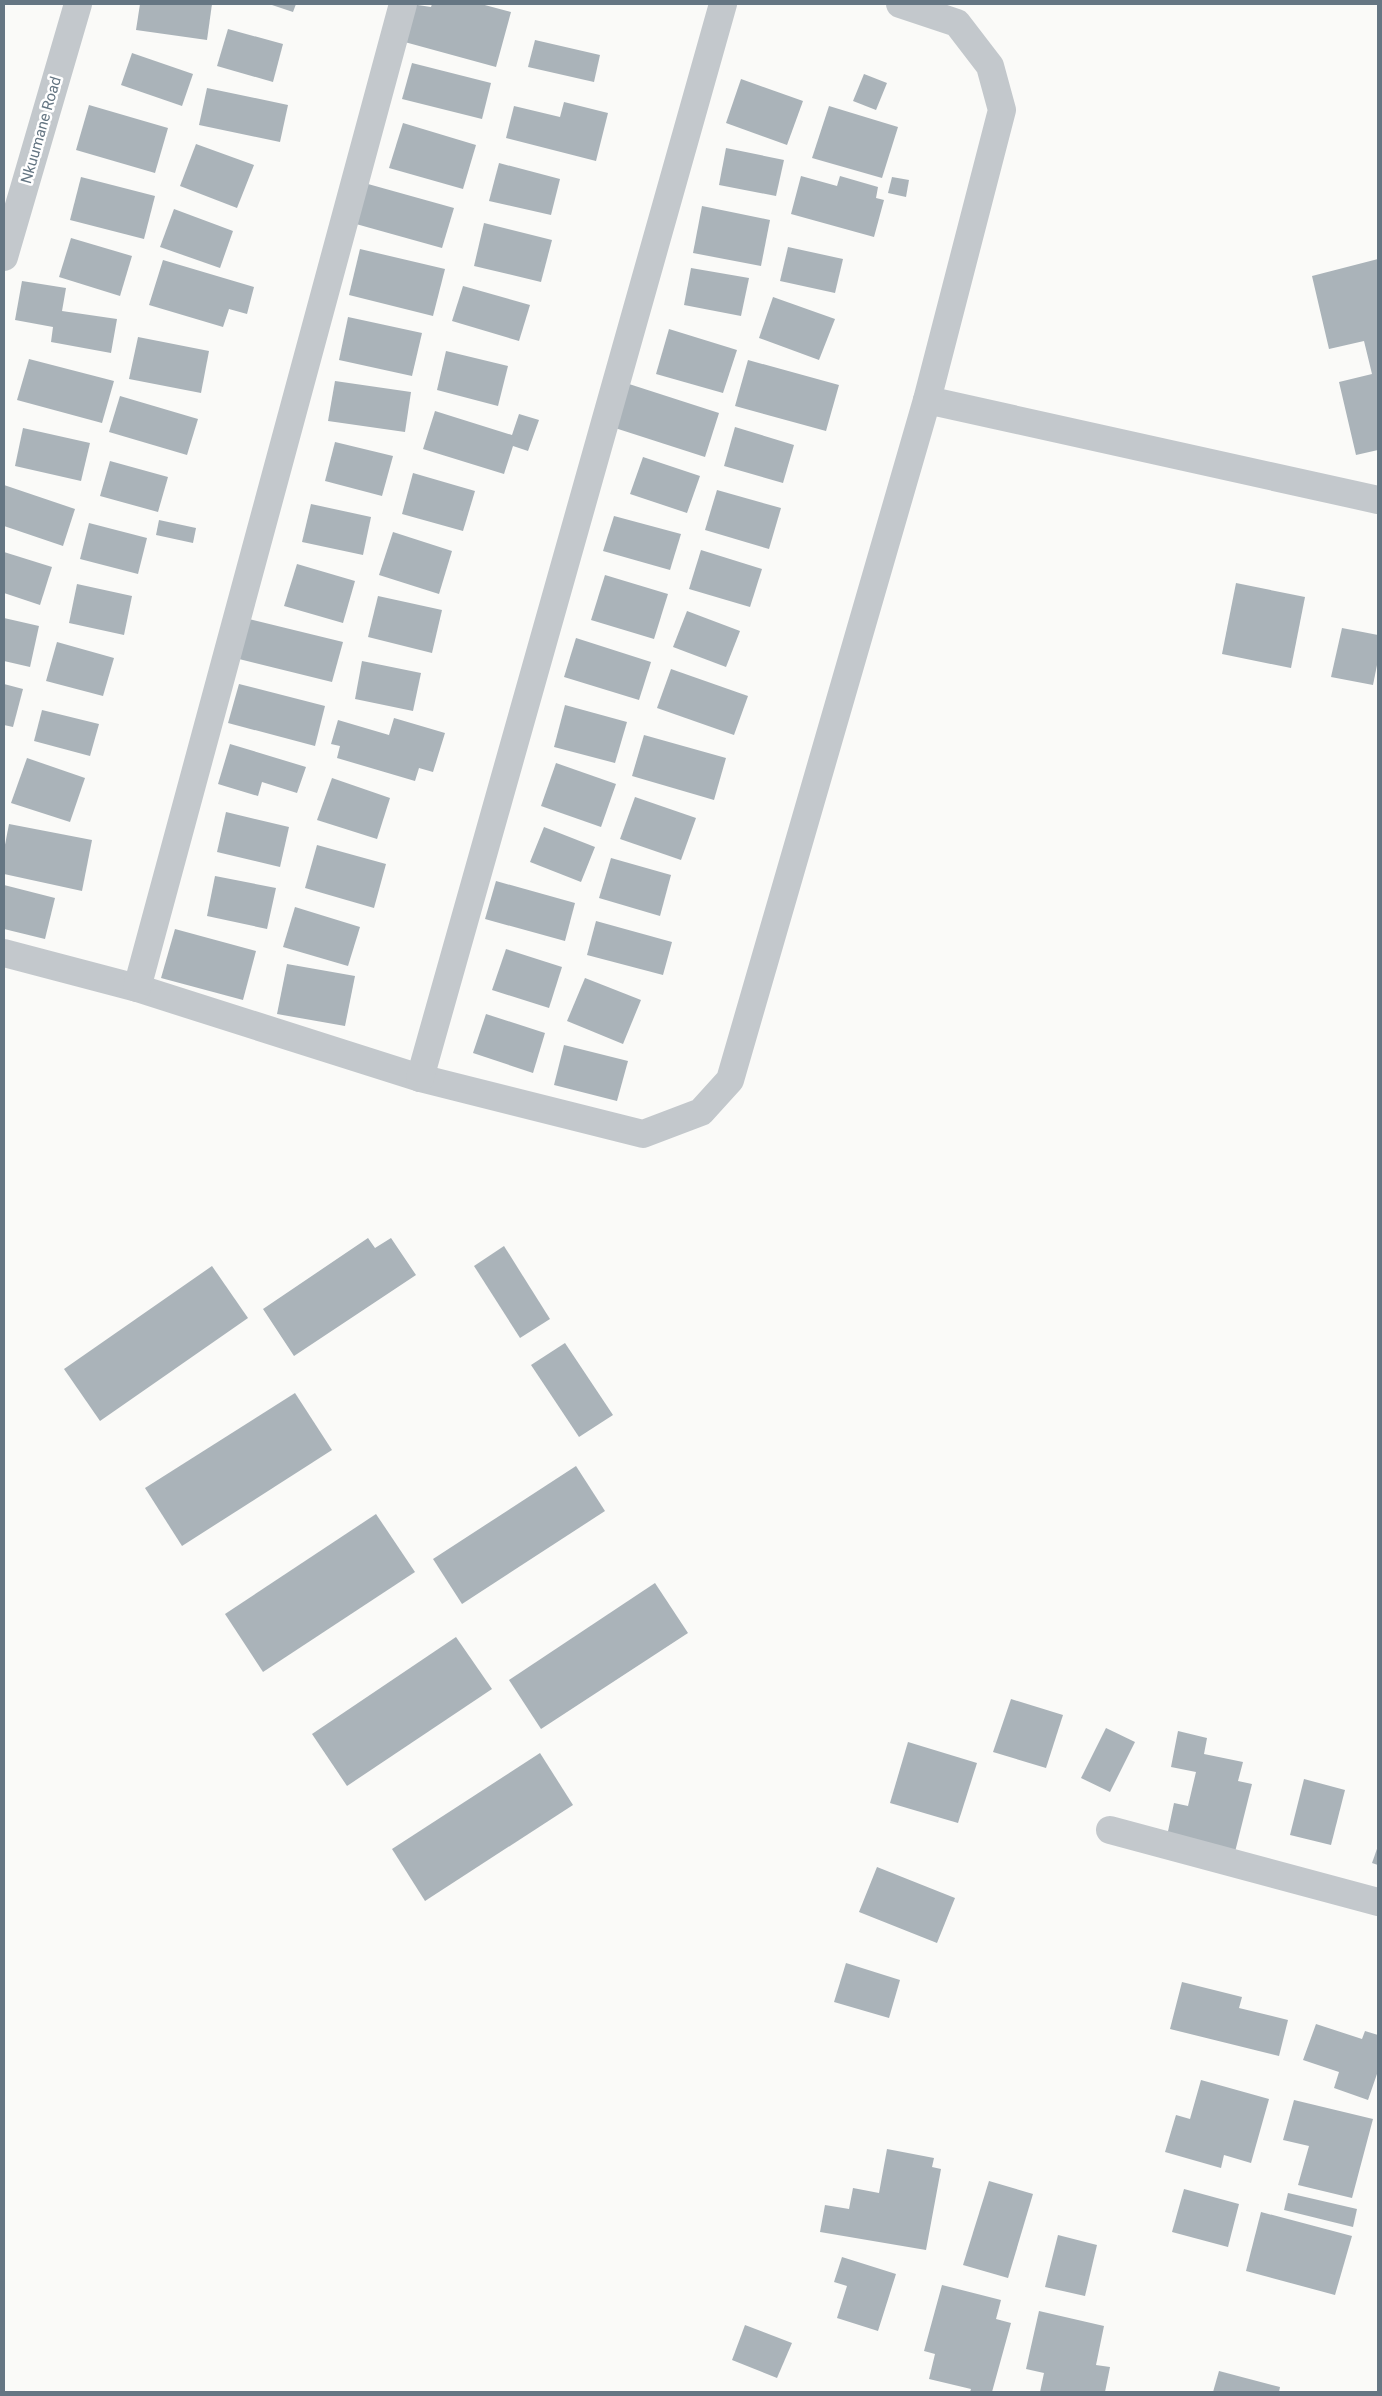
<svg xmlns="http://www.w3.org/2000/svg" width="1382" height="2396" font-family="Roboto,sans-serif">
<style>
.building{fill:#aab3b9}
.lines{fill:none;stroke-linecap:round;stroke-linejoin:round}
.minor{stroke:#c3c8cc;stroke-width:28}
.labels{text-anchor:middle;dominant-baseline:central;stroke-width:5;stroke-linejoin:round;paint-order:stroke}
.street-label{font-size:15px;fill:#657683;stroke:#fff}
</style>
<rect width="100%" height="100%" fill="#fafaf8"/>
<!-- building -->
<g class="building">
<path d="M140,4H212L207,40L136,30Z"/>
<path d="M269,4H296L293,12Z"/>
<path d="M411,4L431,7L432,4H481L511,12L496,67L401,41Z"/>
<path d="M228,29L283,44L273,82L217,66Z"/>
<path d="M535,40L600,55L594,82L528,67Z"/>
<path d="M132,53L193,74L182,106L121,85Z"/>
<path d="M412,63L491,83L482,119L402,99Z"/>
<path d="M864,74L887,83L876,110L853,101Z"/>
<path d="M741,79L803,101L787,145L726,123Z"/>
<path d="M207,88L288,105L280,142L199,125Z"/>
<path d="M564,102L608,113L596,161L506,138L514,106L560,117Z"/>
<path d="M89,105L168,128L155,173L76,150Z"/>
<path d="M829,106L898,127L882,178L812,158Z"/>
<path d="M403,123L476,145L463,189L389,168Z"/>
<path d="M196,144L254,165L237,208L180,186Z"/>
<path d="M726,148L784,160L776,196L719,185Z"/>
<path d="M499,163L560,179L551,215L489,201Z"/>
<path d="M801,176L837,186L840,176L878,187L876,198L884,200L874,237L791,214Z"/>
<path d="M81,177L155,196L144,239L70,220Z"/>
<path d="M892,177L909,180L906,197L888,193Z"/>
<path d="M368,184L454,208L442,248L356,224Z"/>
<path d="M702,206L770,220L761,266L693,253Z"/>
<path d="M174,209L233,231L220,268L160,247Z"/>
<path d="M484,223L552,240L541,282L474,266Z"/>
<path d="M71,238L132,256L120,296L59,277Z"/>
<path d="M788,247L843,259L835,293L780,281Z"/>
<path d="M360,249L445,269L433,316L349,295Z"/>
<path d="M1378,259V450L1356,455L1339,382L1372,374L1364,341L1329,349L1312,276Z"/>
<path d="M163,260L254,287L247,314L229,309L223,327L149,305Z"/>
<path d="M691,268L749,278L741,316L684,305Z"/>
<path d="M22,281L66,288L62,311L117,319L111,353L51,342L53,327L15,320Z"/>
<path d="M463,286L530,305L519,341L452,321Z"/>
<path d="M773,297L835,319L819,360L759,338Z"/>
<path d="M348,317L422,333L412,376L339,360Z"/>
<path d="M669,329L737,350L723,393L656,374Z"/>
<path d="M138,337L209,351L201,393L129,379Z"/>
<path d="M446,351L508,366L498,406L437,390Z"/>
<path d="M29,359L114,381L102,423L17,400Z"/>
<path d="M748,360L839,385L826,431L735,406Z"/>
<path d="M335,381L411,392L405,432L328,421Z"/>
<path d="M629,384L719,413L705,457L615,428Z"/>
<path d="M120,396L198,419L187,455L109,432Z"/>
<path d="M435,411L512,435L519,414L539,420L528,451L513,446L504,474L423,449Z"/>
<path d="M735,427L794,445L783,483L724,466Z"/>
<path d="M23,428L90,443L81,481L15,466Z"/>
<path d="M335,442L393,456L382,496L325,481Z"/>
<path d="M643,457L700,476L687,513L630,494Z"/>
<path d="M110,461L168,477L158,512L100,496Z"/>
<path d="M413,473L475,491L463,531L402,514Z"/>
<path d="M4,485L75,509L63,546L4,526Z"/>
<path d="M717,490L781,508L769,549L705,530Z"/>
<path d="M311,504L371,517L363,555L302,542Z"/>
<path d="M614,516L681,534L670,570L603,551Z"/>
<path d="M159,520L196,528L193,543L156,535Z"/>
<path d="M89,523L147,538L138,574L80,559Z"/>
<path d="M393,532L452,551L439,594L379,575Z"/>
<path d="M701,550L762,569L750,607L689,589Z"/>
<path d="M4,552L52,567L40,605L4,593Z"/>
<path d="M297,564L355,581L343,623L284,606Z"/>
<path d="M605,575L668,594L654,639L591,620Z"/>
<path d="M1236,583L1305,597L1291,668L1222,654Z"/>
<path d="M77,584L132,596L124,635L69,623Z"/>
<path d="M378,596L442,610L432,653L368,637Z"/>
<path d="M687,611L740,631L726,667L673,647Z"/>
<path d="M4,618L39,626L30,667L4,661Z"/>
<path d="M249,619L343,642L332,682L239,659Z"/>
<path d="M1342,628L1378,635V660L1373,685L1331,677Z"/>
<path d="M576,638L651,662L639,700L564,677Z"/>
<path d="M57,642L114,658L103,696L46,681Z"/>
<path d="M362,661L421,673L413,711L355,699Z"/>
<path d="M671,669L748,696L734,735L657,708Z"/>
<path d="M4,684L23,689L13,727L4,725Z"/>
<path d="M239,684L325,706L315,746L228,723Z"/>
<path d="M565,705L627,722L615,763L554,747Z"/>
<path d="M42,710L99,724L90,756L34,741Z"/>
<path d="M394,718L445,733L433,772L419,768L415,781L337,758L340,746L331,744L338,720L389,735Z"/>
<path d="M644,735L726,758L714,800L632,776Z"/>
<path d="M230,744L306,767L297,793L262,782L258,796L218,784Z"/>
<path d="M27,758L85,778L70,822L11,803Z"/>
<path d="M556,763L616,784L601,827L541,806Z"/>
<path d="M332,778L390,798L377,839L317,820Z"/>
<path d="M635,797L696,818L681,860L620,839Z"/>
<path d="M226,812L289,827L280,867L217,852Z"/>
<path d="M9,824L92,840L82,891L4,874V850Z"/>
<path d="M544,827L595,847L581,882L530,862Z"/>
<path d="M317,845L386,864L374,908L305,888Z"/>
<path d="M611,858L671,875L660,916L599,898Z"/>
<path d="M215,876L276,888L267,929L207,916Z"/>
<path d="M496,881L575,903L565,941L485,919Z"/>
<path d="M4,885L55,898L45,939L4,929Z"/>
<path d="M295,907L360,927L348,966L283,947Z"/>
<path d="M596,921L672,942L663,975L587,955Z"/>
<path d="M175,929L256,951L243,1000L161,978Z"/>
<path d="M506,949L562,967L549,1008L492,990Z"/>
<path d="M287,964L355,976L345,1026L277,1014Z"/>
<path d="M585,978L641,1000L623,1044L567,1021Z"/>
<path d="M486,1014L545,1033L533,1073L473,1053Z"/>
<path d="M564,1045L628,1061L617,1101L554,1085Z"/>
<path d="M368,1238L375,1248L391,1238L416,1275L294,1356L263,1309Z"/>
<path d="M504,1246L550,1319L520,1338L474,1266Z"/>
<path d="M212,1266L248,1318L100,1421L64,1369Z"/>
<path d="M565,1343L613,1415L579,1437L531,1365Z"/>
<path d="M295,1393L332,1450L182,1546L145,1488Z"/>
<path d="M576,1466L605,1511L462,1604L433,1559Z"/>
<path d="M376,1514L415,1572L263,1672L225,1614Z"/>
<path d="M655,1583L688,1633L541,1729L509,1680Z"/>
<path d="M456,1637L492,1689L347,1786L312,1734Z"/>
<path d="M1011,1699L1063,1715L1046,1768L993,1752Z"/>
<path d="M1106,1728L1135,1742L1110,1792L1081,1778Z"/>
<path d="M1178,1731L1207,1738L1204,1754L1243,1762L1238,1781L1252,1784L1235,1852L1167,1836L1174,1803L1188,1806L1196,1772L1171,1767Z"/>
<path d="M908,1742L977,1763L958,1823L890,1803Z"/>
<path d="M540,1753L573,1805L425,1901L392,1849Z"/>
<path d="M1304,1779L1345,1790L1331,1845L1290,1835Z"/>
<path d="M1378,1846V1865L1372,1863Z"/>
<path d="M877,1867L955,1898L937,1943L859,1912Z"/>
<path d="M846,1963L900,1980L889,2018L834,2002Z"/>
<path d="M1182,1982L1242,1997L1239,2008L1288,2020L1279,2056L1170,2029Z"/>
<path d="M1316,2024L1362,2039L1365,2031L1378,2035V2071L1368,2100L1334,2088L1339,2072L1303,2060Z"/>
<path d="M1201,2080L1269,2099L1251,2163L1224,2155L1221,2168L1165,2152L1176,2115L1190,2119Z"/>
<path d="M1294,2100L1373,2119L1352,2198L1298,2185L1309,2146L1283,2140Z"/>
<path d="M887,2149L934,2158L932,2167L941,2169L926,2250L820,2232L825,2205L849,2209L853,2188L879,2193Z"/>
<path d="M989,2181L1033,2194L1008,2278L963,2265Z"/>
<path d="M1184,2189L1239,2204L1228,2247L1172,2232Z"/>
<path d="M1288,2193L1357,2209L1353,2227L1284,2210Z"/>
<path d="M1261,2212L1352,2236L1335,2295L1246,2271Z"/>
<path d="M1058,2235L1097,2245L1085,2296L1045,2287Z"/>
<path d="M842,2257L896,2274L878,2331L837,2318L847,2286L834,2282Z"/>
<path d="M942,2285L1001,2300L996,2319L1011,2323L992,2392H970L971,2389L929,2379L935,2354L924,2351Z"/>
<path d="M1039,2311L1104,2326L1096,2365L1110,2367L1105,2392H1040L1044,2373L1026,2369Z"/>
<path d="M745,2325L792,2343L777,2378L732,2360Z"/>
<path d="M1219,2371L1280,2387L1279,2392H1213Z"/>
</g>
<g class="lines">
<!-- minor -->
<g class="minor">
<path d="M4,257L78,4"/>
<path d="M927,400L1378,500"/>
<path d="M4,953L137,988L420,1078L643,1134L701,1112L730,1080L927,400L1002,110L990,66L957,23L900,4"/>
<path d="M137,988L403,4"/>
<path d="M420,1078L723,4"/>
<path d="M1110,1830L1378,1902"/>
</g>
</g>
<g class="labels">
<!-- street labels -->
<g class="street-label">
<text transform="translate(41 130) rotate(-74)">Nkuumane Road</text>
</g>
</g>
<!-- border -->
<rect width="1382" height="2396" fill="none" stroke="#657683" stroke-width="10"/>
</svg>
